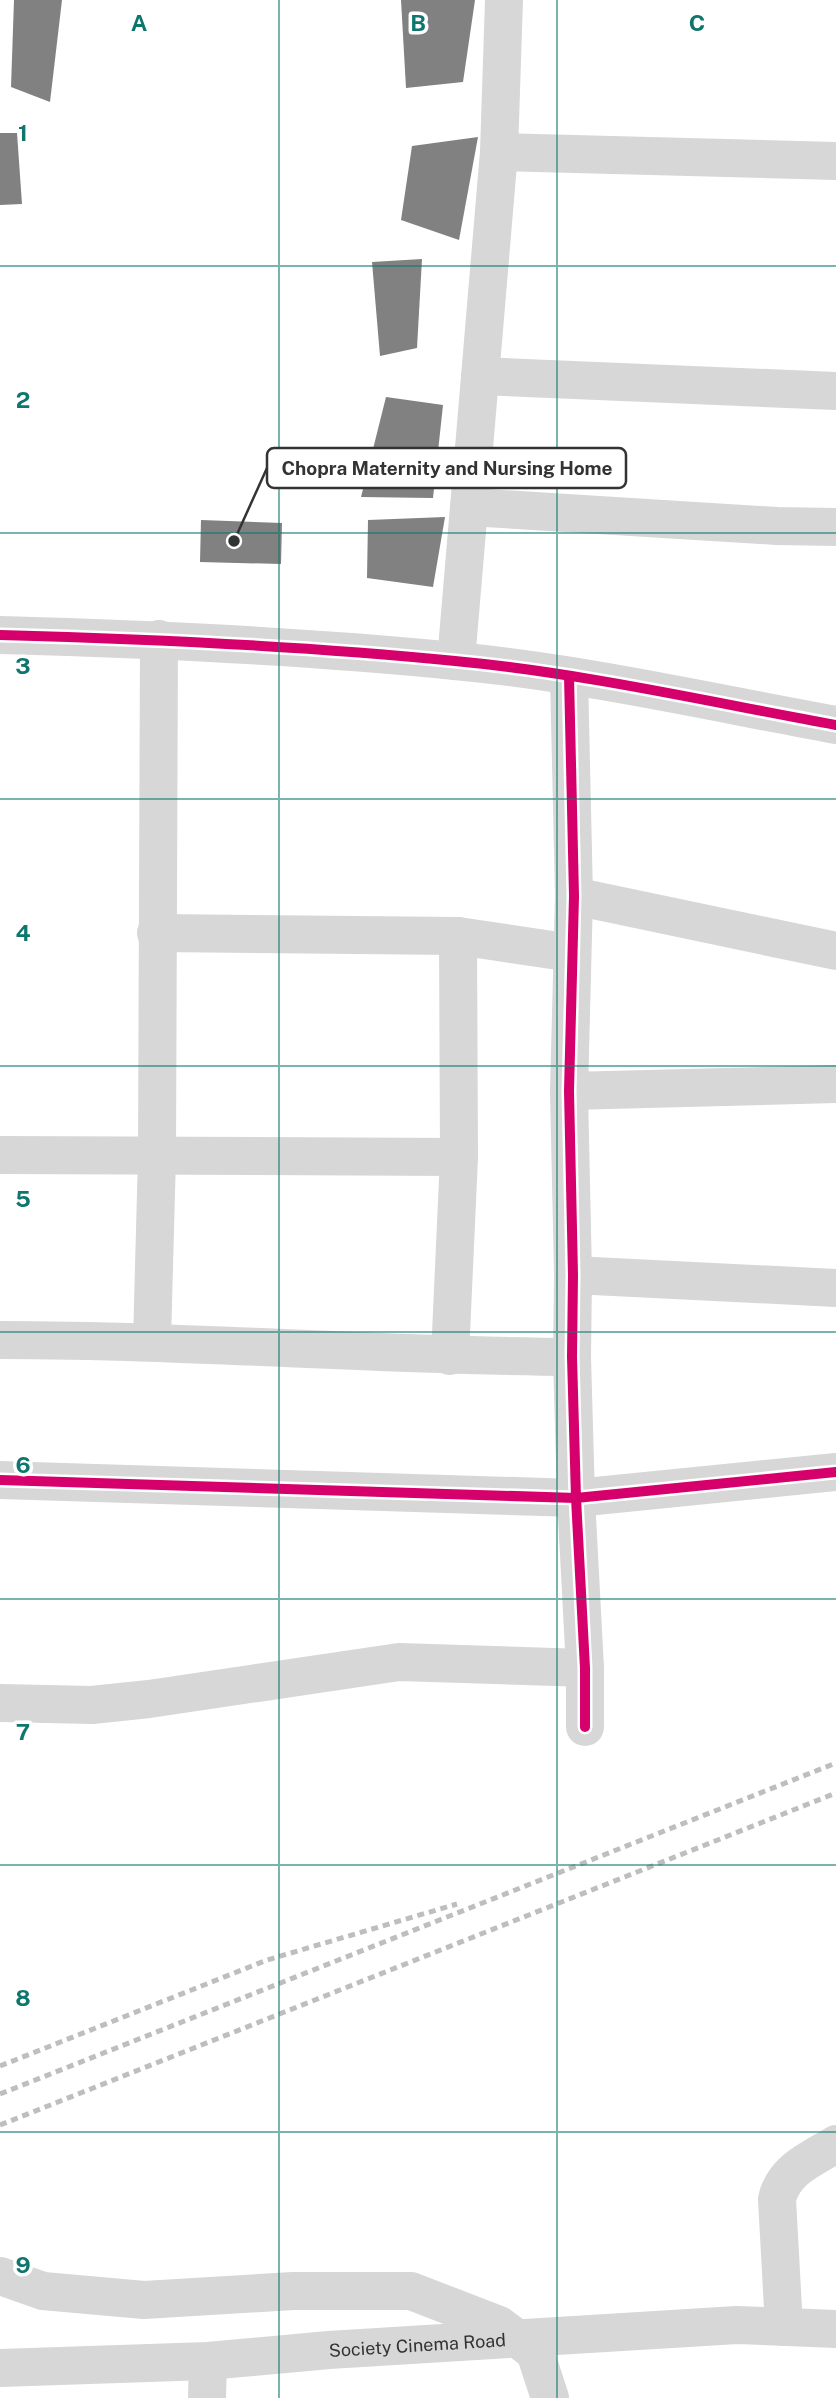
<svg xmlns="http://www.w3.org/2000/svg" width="836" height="2398" font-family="'Public Sans',sans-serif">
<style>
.building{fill:#818181}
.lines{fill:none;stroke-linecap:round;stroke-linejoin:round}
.minor{stroke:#d7d7d7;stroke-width:38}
.tertiary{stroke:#d7d7d7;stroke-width:38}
.rail{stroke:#bebebe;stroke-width:5;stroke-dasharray:7 5;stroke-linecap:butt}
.tertiary-bridge{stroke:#d7d7d7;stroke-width:38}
.cycleway-casing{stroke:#fff;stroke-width:15}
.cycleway{stroke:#d6006c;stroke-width:10}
.grid{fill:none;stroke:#0f766e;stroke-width:2;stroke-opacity:0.55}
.labels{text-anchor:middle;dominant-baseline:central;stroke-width:7;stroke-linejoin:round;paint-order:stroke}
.street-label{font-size:18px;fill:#333;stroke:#fff}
.grid-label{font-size:23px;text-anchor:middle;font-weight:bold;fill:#0f766e;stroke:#fff;stroke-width:7;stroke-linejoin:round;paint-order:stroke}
.leader{fill:none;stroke:#333;stroke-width:2.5}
.callout-dot{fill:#333;stroke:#fff;stroke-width:2.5}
.callout{fill:#fff;stroke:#333;stroke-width:2.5}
.callout-label{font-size:19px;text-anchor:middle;font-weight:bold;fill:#333}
</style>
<rect width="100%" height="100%" fill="#fff"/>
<!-- building -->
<g class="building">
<path d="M14,0H62L50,102L11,87Z"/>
<path d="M401,0H475L463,82L406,88Z"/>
<path d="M0,133H17L22,204L0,205Z"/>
<path d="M478,137L459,240L401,220L412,146Z"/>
<path d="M422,259L417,348L380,356L372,262Z"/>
<path d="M386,397L443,405L433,498L361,497Z"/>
<path d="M445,517L433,587L367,578L368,520Z"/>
<path d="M201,520L282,523L281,564L200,562Z"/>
</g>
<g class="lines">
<!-- minor -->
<g class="minor">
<path d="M499,152L836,161"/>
<path d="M480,376L836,391"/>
<path d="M469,507L777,526L836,527"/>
<path d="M0,635C152,639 304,646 455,661C583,673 710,702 836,725"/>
<path d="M456,661L499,152L504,0"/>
<path d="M569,676L574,896L569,1091L573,1275L572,1357L576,1498L585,1668V1727"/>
<path d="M574,896L836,951"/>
<path d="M156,933L458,936L572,953"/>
<path d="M569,1091L836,1084"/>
<path d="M0,1155L459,1157"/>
<path d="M573,1275L836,1288"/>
<path d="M0,1340C191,1340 381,1356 572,1357"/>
<path d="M152,1341L157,1156L159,639"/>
<path d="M450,1356L459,1157L458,936"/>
<path d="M0,1480L576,1498L836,1472"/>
<path d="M0,1703L92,1705L149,1699L399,1662L585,1668"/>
<path d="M784,2327L777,2199C784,2169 812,2159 836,2144"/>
<path d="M207,2398L208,2361"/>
</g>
<!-- tertiary -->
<path class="tertiary" id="s1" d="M0,2368L208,2361L329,2350L737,2325L836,2329"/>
<!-- rail -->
<g class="rail">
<path d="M0,2066L267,1960L457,1904"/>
<path d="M0,2094L836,1763"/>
<path d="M0,2125L836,1793"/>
</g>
<!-- tertiary-bridge -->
<path class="tertiary-bridge" d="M0,2276L43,2291L144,2300L293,2291H411L499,2325L535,2352L550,2398"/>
<defs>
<g id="cycleway">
<path d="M0,635C152,639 304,646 455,661C583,673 710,702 836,725"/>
<path d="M569,676L574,896L569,1091L573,1275L572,1357L576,1498L585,1668V1727"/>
<path d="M0,1480L576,1498L836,1472"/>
</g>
</defs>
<!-- cycleway casing -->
<use href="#cycleway" class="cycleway-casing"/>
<!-- cycleway -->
<use href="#cycleway" class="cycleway"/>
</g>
<!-- grid -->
<path class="grid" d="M279,0V2398M557,0V2398M0,266H836M0,533H836M0,799H836M0,1066H836M0,1332H836M0,1599H836M0,1865H836M0,2132H836"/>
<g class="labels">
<!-- street labels -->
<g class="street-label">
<text stroke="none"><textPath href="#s1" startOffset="418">Society Cinema Road</textPath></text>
</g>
</g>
<g class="grid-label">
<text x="139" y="31">A</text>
<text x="418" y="31">B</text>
<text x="697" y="31">C</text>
<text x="23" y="141">1</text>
<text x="23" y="408">2</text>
<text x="23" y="674">3</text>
<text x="23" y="941">4</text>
<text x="23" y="1207">5</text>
<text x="23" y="1473">6</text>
<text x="23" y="1740">7</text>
<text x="23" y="2006">8</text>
<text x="23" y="2273">9</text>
</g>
<!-- callouts -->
<path class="leader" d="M234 541L267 468"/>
<circle class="callout-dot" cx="234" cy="541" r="7"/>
<rect class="callout" x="267" y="448" width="359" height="40" rx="7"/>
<g class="callout-label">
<text x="447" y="475">Chopra Maternity and Nursing Home</text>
</g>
</svg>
